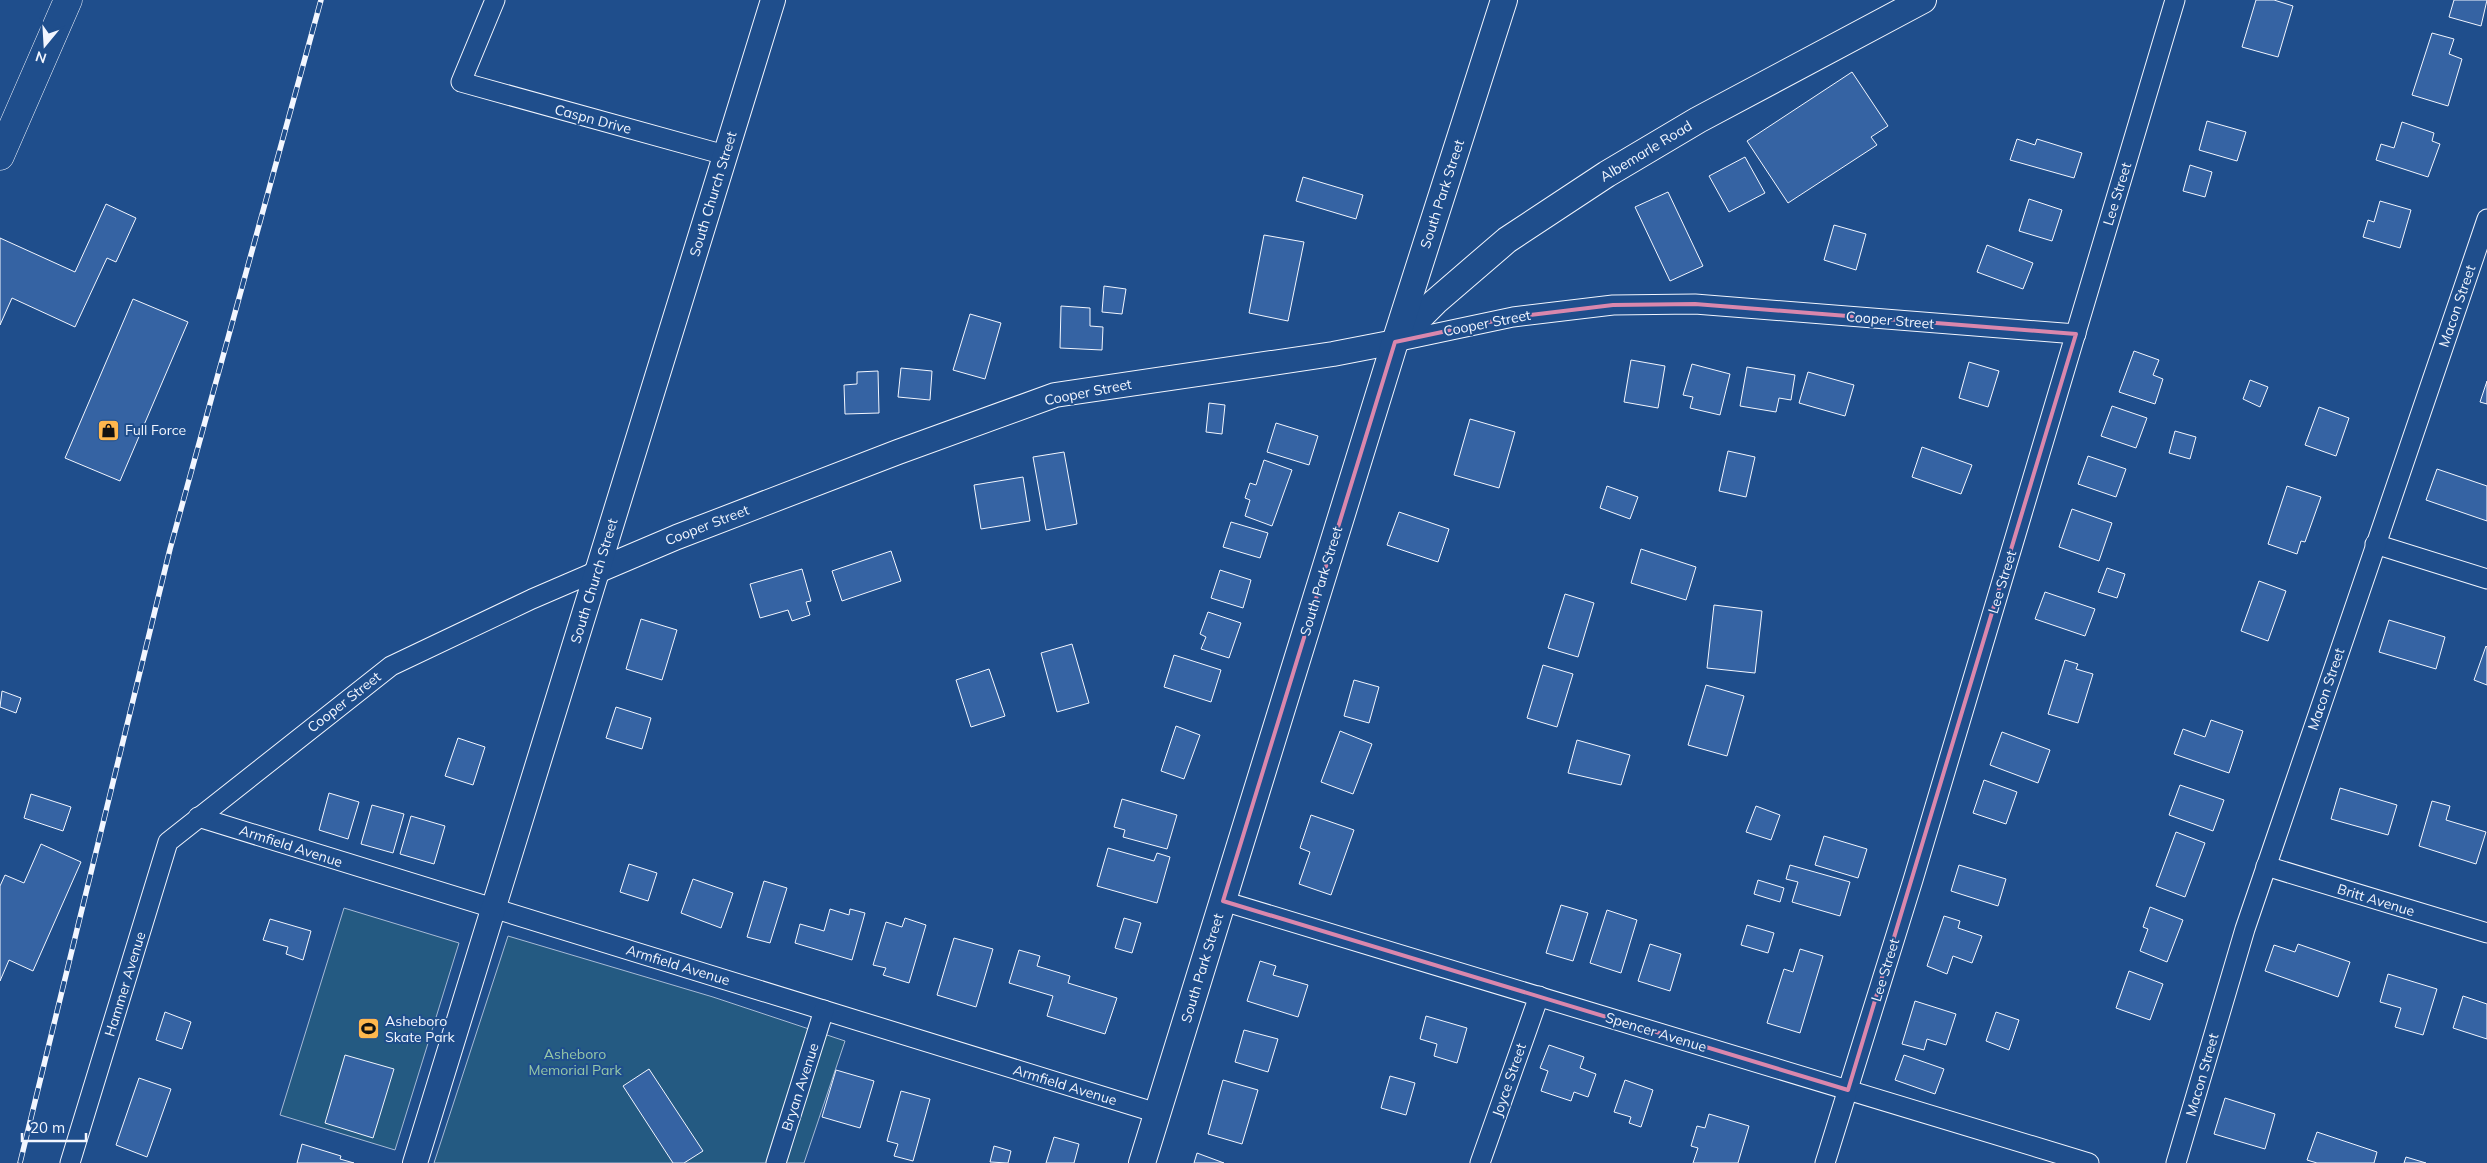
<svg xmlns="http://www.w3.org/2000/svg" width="2487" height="1163" font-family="Mulish,sans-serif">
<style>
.green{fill:#245a82;stroke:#a8bbd7}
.building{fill:#3563a3;stroke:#f2f6ff}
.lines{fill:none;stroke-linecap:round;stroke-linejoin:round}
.minor-casing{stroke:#f2f6ff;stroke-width:21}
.tertiary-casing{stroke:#f2f6ff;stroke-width:26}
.secondary-casing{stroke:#f2f6ff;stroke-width:28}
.primary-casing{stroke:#f2f6ff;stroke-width:29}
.minor{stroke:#1f4e8c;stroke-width:19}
.tertiary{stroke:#1f4e8c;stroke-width:24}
.secondary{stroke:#1f4e8c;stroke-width:26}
.primary{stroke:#1f4e8c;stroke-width:28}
.rail-casing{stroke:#f2f6ff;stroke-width:5.5}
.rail{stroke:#1f4e8c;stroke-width:4;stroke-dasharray:11;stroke-linecap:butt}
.marked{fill:none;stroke:#da87ad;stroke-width:4;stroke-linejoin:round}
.labels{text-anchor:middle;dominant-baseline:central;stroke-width:4;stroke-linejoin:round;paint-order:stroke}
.street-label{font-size:14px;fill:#f2f6ff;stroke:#1f4e8c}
.poi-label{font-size:14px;fill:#f2f6ff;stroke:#1f4e8c;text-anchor:start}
.park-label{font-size:14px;fill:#97c8a6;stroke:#1f4e8c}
</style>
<rect width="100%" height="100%" fill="#1f4e8c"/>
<!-- green -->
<g class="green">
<path d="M344,908L459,943L395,1150L280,1115Z"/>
<path d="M508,936L713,997L845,1041L804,1163H434Z"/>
</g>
<!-- building -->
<g class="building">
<path d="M2256,0H2274L2293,6L2278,57L2242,47Z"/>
<path d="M2454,0H2487L2481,26L2449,17Z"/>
<path d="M2432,33L2454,39L2449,54L2462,59L2448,106L2412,95Z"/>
<path d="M1852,72L1888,126L1871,137L1877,145L1788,203L1747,141Z"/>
<path d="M2207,121L2246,132L2237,161L2199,150Z"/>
<path d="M2402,122L2434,133L2432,141L2440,144L2428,177L2376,160L2381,144L2394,148Z"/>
<path d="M2017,139L2035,145L2037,139L2082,153L2074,178L2010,160Z"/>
<path d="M1745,157L1765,193L1729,212L1709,176Z"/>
<path d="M2190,165L2212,172L2205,197L2183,191Z"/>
<path d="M1303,177L1363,195L1356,219L1296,201Z"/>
<path d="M1668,192L1703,266L1670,281L1635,207Z"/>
<path d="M2029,199L2062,210L2052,241L2019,231Z"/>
<path d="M2380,201L2411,210L2400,248L2363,237L2368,220L2374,222Z"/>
<path d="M106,204L136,218L116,262L107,258L75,327L12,298L0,325V238L75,272Z"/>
<path d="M1834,225L1866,234L1856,270L1824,260Z"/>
<path d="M1264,235L1304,242L1288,321L1249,313Z"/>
<path d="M1987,245L2033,263L2023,289L1977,272Z"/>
<path d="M1104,286L1126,289L1122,314L1102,312Z"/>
<path d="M133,299L188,322L120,481L65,458Z"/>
<path d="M1061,306L1090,308V326L1103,327L1102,350L1060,348Z"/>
<path d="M970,314L1001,323L985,379L953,370Z"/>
<path d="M2134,351L2159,360L2153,375L2163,379L2155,404L2119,392Z"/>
<path d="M1631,360L1665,366L1658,408L1624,402Z"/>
<path d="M1969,362L1999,371L1988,407L1959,398Z"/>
<path d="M1692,364L1730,374L1720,415L1690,408L1693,397L1683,395Z"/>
<path d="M1747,367L1795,375L1791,400L1779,398L1776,412L1740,406Z"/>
<path d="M901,368L932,371L930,400L898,397Z"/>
<path d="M878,371L879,413L845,414L844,385L857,384V372Z"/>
<path d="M1808,372L1854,385L1845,416L1799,403Z"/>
<path d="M2250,380L2268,387L2260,407L2243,399Z"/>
<path d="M2487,381V404L2480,402Z"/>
<path d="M1209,403L1225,405L1222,434L1206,432Z"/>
<path d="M2112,406L2147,418L2136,448L2101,436Z"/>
<path d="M2319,407L2349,418L2336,456L2305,445Z"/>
<path d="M1470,419L1515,432L1499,488L1454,475Z"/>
<path d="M1276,423L1318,436L1309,465L1267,452Z"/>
<path d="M2175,431L2196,437L2190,459L2169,453Z"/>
<path d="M1922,447L1972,465L1961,494L1912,477Z"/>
<path d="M1728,451L1755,457L1746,497L1719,491Z"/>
<path d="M1064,452L1077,524L1046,530L1033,457Z"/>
<path d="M2088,456L2126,469L2116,497L2078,484Z"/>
<path d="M1264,460L1292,470L1272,526L1245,516L1250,500L1245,498L1250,483L1256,485Z"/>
<path d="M2437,469L2487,486V521L2426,500Z"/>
<path d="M1023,477L1030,521L981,529L974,485Z"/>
<path d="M1607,486L1638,497L1630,519L1600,508Z"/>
<path d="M2287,486L2321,497L2305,542L2301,541L2297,554L2268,544Z"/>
<path d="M2072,509L2112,523L2099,561L2059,547Z"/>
<path d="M1399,512L1449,529L1438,562L1387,545Z"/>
<path d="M1231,522L1268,533L1260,558L1223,547Z"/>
<path d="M1641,549L1696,567L1686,600L1631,583Z"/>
<path d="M891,551L901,581L842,601L832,571Z"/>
<path d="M2107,568L2125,574L2117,598L2098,592Z"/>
<path d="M802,569L811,601L806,602L810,615L792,621L788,610L760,618L750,584Z"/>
<path d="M1220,570L1251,580L1243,608L1211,598Z"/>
<path d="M2259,581L2286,591L2268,641L2241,631Z"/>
<path d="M2045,592L2095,609L2085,636L2035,619Z"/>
<path d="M1565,594L1594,603L1578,657L1548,648Z"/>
<path d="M1714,605L1762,611L1755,673L1707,668Z"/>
<path d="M1208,612L1241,623L1229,658L1201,649L1206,637L1200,634Z"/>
<path d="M641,619L677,630L662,680L626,669Z"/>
<path d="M2389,620L2445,637L2436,669L2379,652Z"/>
<path d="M1072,644L1089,703L1057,712L1041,653Z"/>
<path d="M2486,646L2487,647V685L2474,680Z"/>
<path d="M1174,655L1221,670L1211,702L1164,687Z"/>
<path d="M2065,660L2078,664L2076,669L2093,674L2078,723L2048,714Z"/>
<path d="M1543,665L1573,674L1557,727L1527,718Z"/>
<path d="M989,669L1005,716L971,727L956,680Z"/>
<path d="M1354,680L1379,687L1369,723L1344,716Z"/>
<path d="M1706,685L1744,696L1727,756L1688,745Z"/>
<path d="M2,691L21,698L16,713L0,707Z"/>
<path d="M616,707L651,718L642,749L606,738Z"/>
<path d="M2211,720L2243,731L2229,773L2174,754L2183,729L2205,737Z"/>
<path d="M1176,726L1200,735L1184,779L1161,771Z"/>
<path d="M1340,731L1372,744L1353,794L1321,782Z"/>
<path d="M2002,732L2050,750L2038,783L1990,765Z"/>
<path d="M458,738L485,747L473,785L445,776Z"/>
<path d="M1577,740L1630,755L1621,785L1568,773Z"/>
<path d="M1984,780L2017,792L2006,824L1973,813Z"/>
<path d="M2180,785L2224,800L2213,831L2169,815Z"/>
<path d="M2340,788L2397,805L2388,835L2331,819Z"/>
<path d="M329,793L359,802L348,839L319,830Z"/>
<path d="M31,794L71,807L63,831L24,818Z"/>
<path d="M1122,799L1177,815L1167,849L1123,837L1125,830L1114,827Z"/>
<path d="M2432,801L2450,806L2446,820L2486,832L2476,864L2419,846Z"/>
<path d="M372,805L404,814L393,853L361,844Z"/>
<path d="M1756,806L1780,815L1771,840L1746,832Z"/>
<path d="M1311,815L1354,830L1331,895L1299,884L1310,852L1300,848Z"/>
<path d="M411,816L445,826L434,864L400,854Z"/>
<path d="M2176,832L2205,843L2185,897L2156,886Z"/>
<path d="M1824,836L1867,849L1858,878L1815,865Z"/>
<path d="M41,844L81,862L33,971L9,960L0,981V886L5,875L24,883Z"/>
<path d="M1108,848L1154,861L1157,853L1170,857L1157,903L1097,886Z"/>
<path d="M629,864L657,873L648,901L620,892Z"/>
<path d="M1790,865L1850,882L1840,916L1792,902L1798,882L1786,879Z"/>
<path d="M1959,865L2006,879L1998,906L1951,891Z"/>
<path d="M693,879L733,893L721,928L681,913Z"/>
<path d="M1758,880L1784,888L1780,902L1754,894Z"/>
<path d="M764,881L787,888L770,943L747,937Z"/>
<path d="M1561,905L1588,913L1573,961L1546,953Z"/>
<path d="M2150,907L2183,920L2167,962L2140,951L2148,929L2143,927Z"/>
<path d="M830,909L849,915L850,909L865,913L852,960L795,943L800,924L824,931Z"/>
<path d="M1607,910L1637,920L1621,973L1590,963Z"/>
<path d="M1944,916L1960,921L1958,928L1982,936L1972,963L1953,956L1947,974L1927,966Z"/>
<path d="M905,918L926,925L909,983L883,975L886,968L873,965L886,922L902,927Z"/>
<path d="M1124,918L1141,923L1132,953L1115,948Z"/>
<path d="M270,919L311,931L303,960L286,954L288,947L263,940Z"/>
<path d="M1747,925L1774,933L1768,953L1741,945Z"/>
<path d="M954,938L993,949L976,1007L937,995Z"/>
<path d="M1650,944L1681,954L1670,991L1638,981Z"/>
<path d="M2298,944L2350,962L2338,997L2265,971L2274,945L2295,952Z"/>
<path d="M1800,949L1823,956L1800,1033L1767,1023L1784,969L1793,972Z"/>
<path d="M1019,950L1040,956L1037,966L1070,976L1068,983L1117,998L1105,1034L1047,1016L1053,996L1009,983Z"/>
<path d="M1260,961L1276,966L1273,975L1308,985L1298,1017L1247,1001Z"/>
<path d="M2129,971L2163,984L2150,1020L2116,1008Z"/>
<path d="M2388,974L2437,989L2423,1035L2395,1027L2401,1008L2380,1002Z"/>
<path d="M2463,996L2487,1004V1039L2453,1028Z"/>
<path d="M1915,1001L1956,1014L1946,1045L1927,1039L1924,1050L1902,1044Z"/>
<path d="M165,1012L191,1022L182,1049L156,1040Z"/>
<path d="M1996,1012L2019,1020L2009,1050L1986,1041Z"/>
<path d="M1426,1016L1467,1028L1457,1063L1434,1056L1437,1044L1420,1039Z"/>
<path d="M1244,1030L1278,1039L1268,1072L1235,1062Z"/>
<path d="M1549,1045L1584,1057L1580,1068L1596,1074L1588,1097L1574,1092L1571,1101L1541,1091L1548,1071L1540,1068Z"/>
<path d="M345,1055L394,1069L373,1138L325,1123Z"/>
<path d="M1904,1055L1944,1069L1935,1094L1895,1080Z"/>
<path d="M649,1069L703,1151L684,1163H673L623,1086Z"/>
<path d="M836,1070L874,1081L860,1128L822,1117Z"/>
<path d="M1390,1076L1415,1083L1406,1115L1381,1108Z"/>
<path d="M139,1078L171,1089L147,1157L116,1145Z"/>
<path d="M1223,1080L1258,1090L1242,1144L1208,1134Z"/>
<path d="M1625,1080L1653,1090L1641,1127L1629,1123L1631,1117L1614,1112Z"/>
<path d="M901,1091L930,1099L913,1161L894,1156L898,1144L887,1141Z"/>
<path d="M2225,1098L2275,1114L2265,1149L2214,1134Z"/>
<path d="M1709,1114L1749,1126L1738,1163H1693L1698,1148L1691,1146L1697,1126L1705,1128Z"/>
<path d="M2317,1132L2377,1152L2374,1163H2317L2307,1160Z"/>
<path d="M1054,1137L1079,1144L1074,1163H1046Z"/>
<path d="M302,1144L341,1156L340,1159L354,1163H297Z"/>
<path d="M994,1146L1011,1151L1008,1163L990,1162Z"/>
<path d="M1197,1153L1224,1163H1194Z"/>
<path d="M2406,1157L2426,1163H2404Z"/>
</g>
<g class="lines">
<defs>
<g id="minor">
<path d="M495,0L461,82L725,155"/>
<path d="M1395,342L1513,317L1613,305L1695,304L2076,334"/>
<path d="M2375,544L2487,579"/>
<path d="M198,817L1157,1113"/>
<path d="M2266,866L2487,933"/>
<path d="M1223,901L2089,1163"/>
<path d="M70,1163L168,842L391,666L532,599L597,571"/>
<path d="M776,1163L824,1010"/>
<path d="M1480,1163L1539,996"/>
<path d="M1825,1163L1913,880L2175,0"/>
<path d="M2176,1163L2245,929L2487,219"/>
</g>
<g id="tertiary">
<path d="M597,571L677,537L898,452L1055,395L1333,354L1395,342"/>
<path d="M415,1163L773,0"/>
</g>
<g id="secondary">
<path d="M1397,340L1435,302L1507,240L1607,174L1698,120L1923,0"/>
<path d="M1142,1163L1395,342L1504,0"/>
</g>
<path id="primary" d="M0,156L68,0"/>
</defs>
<!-- minor casing -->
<use href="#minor" class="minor-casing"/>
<!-- tertiary casing -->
<use href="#tertiary" class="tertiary-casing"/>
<!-- secondary casing -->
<use href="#secondary" class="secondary-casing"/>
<!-- primary casing -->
<use href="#primary" class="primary-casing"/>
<!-- minor -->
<use href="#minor" class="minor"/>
<!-- tertiary -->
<use href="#tertiary" class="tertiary"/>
<!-- secondary -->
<use href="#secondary" class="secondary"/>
<!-- primary -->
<use href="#primary" class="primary"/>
<defs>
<path id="rail" d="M20,1163L170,549L321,0"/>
</defs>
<!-- rail casing -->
<use href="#rail" class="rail-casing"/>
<!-- rail -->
<use href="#rail" class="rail"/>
</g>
<!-- marked area -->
<path class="marked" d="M1695,304L2076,334L1848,1090L1223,901L1395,342L1513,317L1613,305Z"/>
<!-- icons -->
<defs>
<symbol id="shop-square" viewBox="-11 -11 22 22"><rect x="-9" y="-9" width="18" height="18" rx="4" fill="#ffb74d" stroke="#1f4e8c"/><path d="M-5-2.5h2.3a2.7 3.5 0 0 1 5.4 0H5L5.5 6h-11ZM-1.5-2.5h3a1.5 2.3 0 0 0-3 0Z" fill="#111"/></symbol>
<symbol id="stadium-square" viewBox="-11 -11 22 22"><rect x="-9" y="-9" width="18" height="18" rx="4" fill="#ffb74d" stroke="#1f4e8c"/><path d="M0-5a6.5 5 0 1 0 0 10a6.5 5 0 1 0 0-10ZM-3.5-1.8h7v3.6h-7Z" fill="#111"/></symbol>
</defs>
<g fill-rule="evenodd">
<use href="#shop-square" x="96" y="418" width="25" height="25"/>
<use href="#stadium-square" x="356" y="1016" width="25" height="25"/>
</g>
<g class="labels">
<!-- street labels -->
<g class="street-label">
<text transform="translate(593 119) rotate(15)">Caspn Drive</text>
<text transform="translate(1646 151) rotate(-31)">Albemarle Road</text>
<text transform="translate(713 194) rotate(-73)">South Church Street</text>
<text transform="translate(1442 194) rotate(-72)">South Park Street</text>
<text transform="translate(2117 194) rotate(-73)">Lee Street</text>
<text transform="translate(2457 306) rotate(-71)">Macon Street</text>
<text transform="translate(1890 320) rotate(5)">Cooper Street</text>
<text transform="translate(1487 323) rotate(-11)">Cooper Street</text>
<text transform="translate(1088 392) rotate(-11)">Cooper Street</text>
<text transform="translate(707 525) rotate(-21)">Cooper Street</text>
<text transform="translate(594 581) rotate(-73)">South Church Street</text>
<text transform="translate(1321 581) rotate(-73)">South Park Street</text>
<text transform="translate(2002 582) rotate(-73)">Lee Street</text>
<text transform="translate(2326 689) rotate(-71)">Macon Street</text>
<text transform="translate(344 702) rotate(-38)">Cooper Street</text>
<text transform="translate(291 846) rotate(18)">Armfield Avenue</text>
<text transform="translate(2376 900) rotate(17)">Britt Avenue</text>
<text transform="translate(678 965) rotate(17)">Armfield Avenue</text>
<text transform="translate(1202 968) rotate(-73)">South Park Street</text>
<text transform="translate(1885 970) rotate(-73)">Lee Street</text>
<text transform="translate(125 984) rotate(-73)">Hammer Avenue</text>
<text transform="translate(1656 1032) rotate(17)">Spencer Avenue</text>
<text transform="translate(2202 1075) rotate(-74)">Macon Street</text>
<text transform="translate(1509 1080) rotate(-71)">Joyce Street</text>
<text transform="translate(1065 1085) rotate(17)">Armfield Avenue</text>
<text transform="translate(800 1087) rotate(-72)">Bryan Avenue</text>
</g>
<!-- poi labels -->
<g class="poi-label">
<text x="125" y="430">Full Force</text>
<text x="385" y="1021">Asheboro<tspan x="385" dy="16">Skate Park</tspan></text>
</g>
<!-- park labels -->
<g class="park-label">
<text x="575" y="1054">Asheboro<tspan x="575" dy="16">Memorial Park</tspan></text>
</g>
</g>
<!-- north arrow -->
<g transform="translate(45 45) rotate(198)" stroke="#1f4e8c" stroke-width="4" paint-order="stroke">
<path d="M0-4L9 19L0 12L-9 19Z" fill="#f2f6ff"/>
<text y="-8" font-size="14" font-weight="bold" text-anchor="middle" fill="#f2f6ff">N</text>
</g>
<!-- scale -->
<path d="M22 1133v8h64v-8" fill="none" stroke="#f2f6ff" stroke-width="2.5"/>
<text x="30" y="1133" font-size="15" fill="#f2f6ff" stroke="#1f4e8c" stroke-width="4" paint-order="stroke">20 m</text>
</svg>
